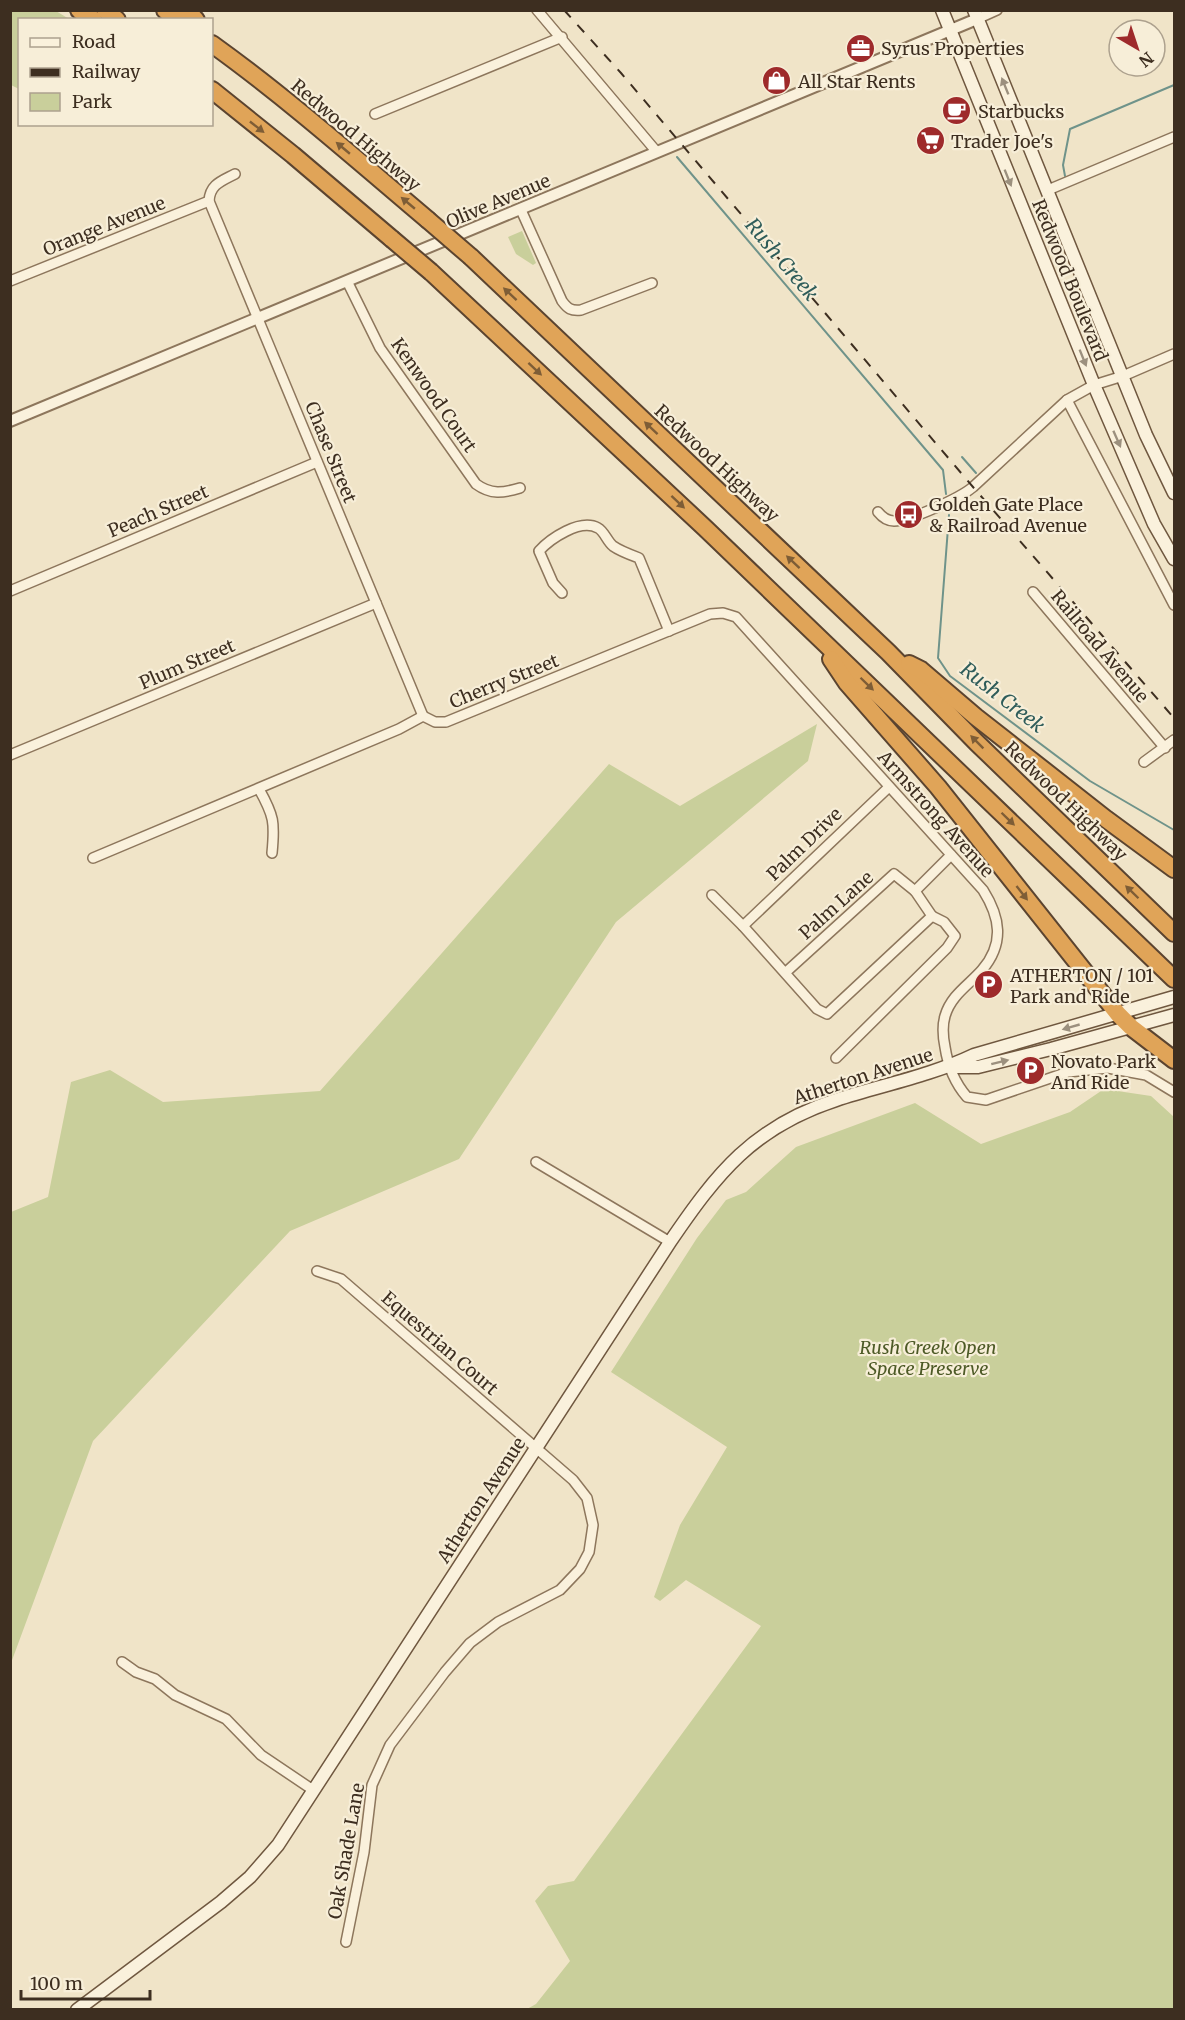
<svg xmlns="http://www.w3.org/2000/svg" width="1185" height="2020" font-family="Merriweather,serif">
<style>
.green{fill:#c9cf9b}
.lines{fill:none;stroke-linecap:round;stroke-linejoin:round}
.stream{stroke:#6f938a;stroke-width:2}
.minor-casing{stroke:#8d765c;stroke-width:12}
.tertiary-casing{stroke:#8d765c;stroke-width:14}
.secondary-casing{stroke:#6f573f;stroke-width:15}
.motorway-casing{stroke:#5b4430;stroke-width:20}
.minor{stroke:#faf1dc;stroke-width:9}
.tertiary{stroke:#faf1dc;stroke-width:10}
.secondary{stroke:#faf1dc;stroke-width:12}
.motorway{stroke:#e0a458;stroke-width:16}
.rail{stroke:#3d2e20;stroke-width:2;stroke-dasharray:10 10;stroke-linecap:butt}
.motorway-bridge-casing{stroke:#5b4430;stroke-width:20;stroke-linecap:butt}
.motorway-bridge{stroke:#e0a458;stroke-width:16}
.oneway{fill:#9c907e}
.oneway2{fill:#7e5d36}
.labels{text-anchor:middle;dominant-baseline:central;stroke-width:4.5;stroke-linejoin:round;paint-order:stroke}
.poi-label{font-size:18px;fill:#3d2e20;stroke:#f7eed8;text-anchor:start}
.street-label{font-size:18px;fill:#3d2e20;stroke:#f7eed8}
.park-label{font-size:18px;font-style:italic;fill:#4d5a26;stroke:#f7eed8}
.water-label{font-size:20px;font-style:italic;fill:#2f5d5a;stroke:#f7eed8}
</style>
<rect width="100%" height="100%" fill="#f0e4c8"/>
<!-- green -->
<g class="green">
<path d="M11,10L56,11L69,19L20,20L19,89L11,85Z"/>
<path d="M522,231L536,263L533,265L516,254L508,237Z"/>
<path d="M817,724L808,761L616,922L459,1159L290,1231L93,1441L11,1663V1212L48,1197L71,1082L110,1070L163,1102L320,1091L609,764L680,806Z"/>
<path d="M1104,1089L1151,1096L1174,1117V2009H527L536,2004L570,1961L535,1901L548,1886L574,1881L761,1626L686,1580L660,1601L654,1597L680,1525L727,1447L611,1372L697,1238L726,1200L746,1192L796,1147L915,1103L981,1144L1070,1112Z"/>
</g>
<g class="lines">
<!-- stream -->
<g class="stream">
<path d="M677,157L943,470L946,494"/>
<path d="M1065,176L1063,165L1070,129L1174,85"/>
<path d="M962,457L976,473"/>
<path d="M949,515L938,658L950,676L1090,781L1174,830"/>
</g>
<defs>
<g id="minor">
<path d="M537,10L656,151"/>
<path d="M977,19L997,10"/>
<path d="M375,114L562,37"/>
<path d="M235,174C222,181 210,184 209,201L423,716"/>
<path d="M1048,190L1174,137"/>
<path d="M521,210L562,301C568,309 571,311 581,310L652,283"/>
<path d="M10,281L209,201"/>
<path d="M347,281L380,348L476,484C491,495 503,493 520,488"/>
<path d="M1067,400L1174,605"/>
<path d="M878,512C882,517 887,521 894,521C910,521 960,498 973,487L1067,400L1094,385L1123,376L1174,354"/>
<path d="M10,591L317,462"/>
<path d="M1033,592L1165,748"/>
<path d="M562,593L553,583L539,551C550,539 580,518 598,528C604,531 607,541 613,546C620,551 631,555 639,558L669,631"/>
<path d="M10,755L376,603"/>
<path d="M1144,762L1174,740"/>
<path d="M259,789C274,816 275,822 272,853"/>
<path d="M93,858L399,729L423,716L435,722H446L710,614L723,613L736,617L983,890C1000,917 1005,943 982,970C969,985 951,995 945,1016C942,1026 943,1037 945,1047C948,1067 954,1082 967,1097L986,1100L1068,1072L1108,1068L1146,1075L1174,1092"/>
<path d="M915,891L951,855"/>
<path d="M712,895L743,926L817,1009L827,1014L932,916L915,891L894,874L785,973"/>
<path d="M743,926L889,787"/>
<path d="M836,1058L947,948L955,936L944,922L932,916"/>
<path d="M536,1162L670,1242"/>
<path d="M317,1271L341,1279L573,1480L587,1498L593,1525L589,1552L580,1569L560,1590L498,1622L470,1643L445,1672L390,1745L372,1785L364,1852L346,1942"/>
<path d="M122,1662L136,1672L155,1679L175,1695L226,1719L261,1755L313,1790"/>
</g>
<path id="tertiary" d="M10,421L977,19"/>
<g id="secondary">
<path d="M942,10L1094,385L1154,524L1174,559"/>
<path d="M974,10L1146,435L1174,493"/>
<path d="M952,1067H978L1051,1049L1174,1015"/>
<path d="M77,2010L221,1902L250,1877L278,1845L670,1242C717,1173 753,1127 836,1100C882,1085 930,1076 974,1055L1174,997"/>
</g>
<g id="motorway">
<path d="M79,10L94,20"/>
<path d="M105,10L117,20"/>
<path d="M165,10L177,20"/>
<path d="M187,10L196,20"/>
<path d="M212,44C287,98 357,160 428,220"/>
<path d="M212,90L293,155L392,239"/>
<path d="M471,257L888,652L976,742L1174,933"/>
<path d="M431,272L705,528L1174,979"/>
<path d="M831,659L847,683L938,787L1118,1014L1131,1027L1174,1060"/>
<path d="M909,664L921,670L976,717L1106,819L1174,869"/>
</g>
</defs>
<!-- minor casing -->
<use href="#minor" class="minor-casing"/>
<!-- tertiary casing -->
<use href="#tertiary" class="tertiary-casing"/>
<!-- secondary casing -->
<use href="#secondary" class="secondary-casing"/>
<!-- motorway casing -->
<use href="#motorway" class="motorway-casing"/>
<!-- minor -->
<use href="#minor" class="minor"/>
<!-- tertiary -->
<use href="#tertiary" class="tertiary"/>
<!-- secondary -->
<use href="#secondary" class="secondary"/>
<!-- motorway -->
<use href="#motorway" class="motorway"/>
<!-- rail -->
<path class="rail" d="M564,10L621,73L973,487L1174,718"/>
<defs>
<g id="motorway-bridge">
<path d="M428,220L471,257"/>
<path d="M392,239L431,272"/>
</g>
</defs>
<!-- motorway-bridge casing -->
<use href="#motorway-bridge" class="motorway-bridge-casing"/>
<!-- motorway-bridge -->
<use href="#motorway-bridge" class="motorway-bridge"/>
</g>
<!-- one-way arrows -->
<defs><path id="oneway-solid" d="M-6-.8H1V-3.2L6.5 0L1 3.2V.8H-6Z" transform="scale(1.5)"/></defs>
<g class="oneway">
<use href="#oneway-solid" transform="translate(1005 86) rotate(-112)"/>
<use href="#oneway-solid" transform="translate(1008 178) rotate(68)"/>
<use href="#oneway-solid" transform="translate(1083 358) rotate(68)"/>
<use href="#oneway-solid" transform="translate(1117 439) rotate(66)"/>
<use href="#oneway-solid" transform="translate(1071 1027) rotate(164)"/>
<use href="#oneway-solid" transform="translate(1000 1062) rotate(-14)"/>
</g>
<g class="oneway2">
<use href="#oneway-solid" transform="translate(257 127) rotate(38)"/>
<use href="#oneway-solid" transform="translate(343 148) rotate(-140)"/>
<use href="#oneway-solid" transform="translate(408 203) rotate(-140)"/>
<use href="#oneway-solid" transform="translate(510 294) rotate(-137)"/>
<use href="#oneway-solid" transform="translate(535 369) rotate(43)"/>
<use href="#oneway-solid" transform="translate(651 428) rotate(-137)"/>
<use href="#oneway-solid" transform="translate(678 502) rotate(43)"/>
<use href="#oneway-solid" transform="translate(793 562) rotate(-137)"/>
<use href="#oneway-solid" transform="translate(867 684) rotate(44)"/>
<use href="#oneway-solid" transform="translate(977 742) rotate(-135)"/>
<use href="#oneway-solid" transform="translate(1008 819) rotate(44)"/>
<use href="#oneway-solid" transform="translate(1132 892) rotate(-136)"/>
<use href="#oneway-solid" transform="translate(1022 893) rotate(52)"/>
</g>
<!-- icons -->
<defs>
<symbol id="office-disc" viewBox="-11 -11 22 22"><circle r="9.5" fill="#9e2a2b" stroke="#f7eed8"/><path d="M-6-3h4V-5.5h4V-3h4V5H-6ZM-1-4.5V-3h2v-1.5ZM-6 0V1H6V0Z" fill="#fff"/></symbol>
<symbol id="shop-disc" viewBox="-11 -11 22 22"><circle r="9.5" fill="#9e2a2b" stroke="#f7eed8"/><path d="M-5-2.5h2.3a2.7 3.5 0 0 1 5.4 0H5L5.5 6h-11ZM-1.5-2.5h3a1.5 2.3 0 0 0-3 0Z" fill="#fff"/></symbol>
<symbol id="cafe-disc" viewBox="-11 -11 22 22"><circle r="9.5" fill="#9e2a2b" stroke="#f7eed8"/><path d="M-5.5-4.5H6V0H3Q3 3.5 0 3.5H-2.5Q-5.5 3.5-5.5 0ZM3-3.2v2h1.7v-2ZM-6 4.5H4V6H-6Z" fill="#fff"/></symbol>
<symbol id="supermarket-disc" viewBox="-11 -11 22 22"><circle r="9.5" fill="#9e2a2b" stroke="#f7eed8"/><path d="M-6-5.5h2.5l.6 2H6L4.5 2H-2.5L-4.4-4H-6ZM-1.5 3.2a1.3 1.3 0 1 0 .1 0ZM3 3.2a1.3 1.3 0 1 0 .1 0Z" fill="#fff"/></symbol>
<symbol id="bus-disc" viewBox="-11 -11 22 22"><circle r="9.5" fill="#9e2a2b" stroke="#f7eed8"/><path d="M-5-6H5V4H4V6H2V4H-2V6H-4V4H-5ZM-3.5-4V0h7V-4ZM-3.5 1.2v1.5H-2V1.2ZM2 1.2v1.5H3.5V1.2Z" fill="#fff"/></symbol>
<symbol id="parking-disc" viewBox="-11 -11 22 22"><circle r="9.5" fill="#9e2a2b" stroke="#f7eed8"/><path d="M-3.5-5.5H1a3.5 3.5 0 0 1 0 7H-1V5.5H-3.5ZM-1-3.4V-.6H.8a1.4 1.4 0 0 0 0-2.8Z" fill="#fff"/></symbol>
</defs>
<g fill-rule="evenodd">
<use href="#office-disc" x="844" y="32" width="33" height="33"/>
<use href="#shop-disc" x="760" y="64" width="33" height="33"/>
<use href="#cafe-disc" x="940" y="94" width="33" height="33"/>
<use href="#supermarket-disc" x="914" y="124" width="33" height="33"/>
<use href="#bus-disc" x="892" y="498" width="33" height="33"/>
<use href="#parking-disc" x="972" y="968" width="33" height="33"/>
<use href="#parking-disc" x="1014" y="1054" width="33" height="33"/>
</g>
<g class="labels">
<!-- poi labels -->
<g class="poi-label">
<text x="881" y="48">Syrus Properties</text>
<text x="798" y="81">All Star Rents</text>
<text x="978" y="111">Starbucks</text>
<text x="951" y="141">Trader Joe's</text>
<text x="929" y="504">Golden Gate Place<tspan x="929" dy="21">&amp; Railroad Avenue</tspan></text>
<text x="1010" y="975">ATHERTON / 101<tspan x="1010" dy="21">Park and Ride</tspan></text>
<text x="1051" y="1061">Novato Park<tspan x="1051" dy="21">And Ride</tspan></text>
</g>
<!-- street labels -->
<g class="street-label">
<text transform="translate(356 135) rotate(40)">Redwood Highway</text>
<text transform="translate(498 201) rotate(-23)">Olive Avenue</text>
<text transform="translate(104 226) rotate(-22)">Orange Avenue</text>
<text transform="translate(1070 280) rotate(68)">Redwood Boulevard</text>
<text transform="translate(434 395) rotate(55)">Kenwood Court</text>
<text transform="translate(331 452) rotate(68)">Chase Street</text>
<text transform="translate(717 463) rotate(43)">Redwood Highway</text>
<text transform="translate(158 511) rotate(-23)">Peach Street</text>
<text transform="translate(1100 646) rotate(50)">Railroad Avenue</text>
<text transform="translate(187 664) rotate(-23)">Plum Street</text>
<text transform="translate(504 681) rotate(-22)">Cherry Street</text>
<text transform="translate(1066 801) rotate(44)">Redwood Highway</text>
<text transform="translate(936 814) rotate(48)">Armstrong Avenue</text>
<text transform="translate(804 844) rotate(-44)">Palm Drive</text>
<text transform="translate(836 905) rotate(-42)">Palm Lane</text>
<text transform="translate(863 1076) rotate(-18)">Atherton Avenue</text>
<text transform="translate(440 1343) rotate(41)">Equestrian Court</text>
<text transform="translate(481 1500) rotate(-57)">Atherton Avenue</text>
<text transform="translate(346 1851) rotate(-80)">Oak Shade Lane</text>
</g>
<!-- park labels -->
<g class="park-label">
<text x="928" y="1347">Rush Creek Open<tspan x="928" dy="21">Space Preserve</tspan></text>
</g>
<!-- water labels -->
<g class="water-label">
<text transform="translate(782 259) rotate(50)">Rush Creek</text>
<text transform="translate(1003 697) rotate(38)">Rush Creek</text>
</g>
</g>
<!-- border -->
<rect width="1185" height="2020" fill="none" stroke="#3d2e20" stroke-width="24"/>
<!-- legend -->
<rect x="18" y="18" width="195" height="108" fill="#f7eed8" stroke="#ada18e" stroke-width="1.5"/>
<rect x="30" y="38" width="30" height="9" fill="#faf1dc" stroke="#ada18e" stroke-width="1.5"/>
<text x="72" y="48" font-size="18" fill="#3d2e20">Road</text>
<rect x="30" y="68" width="30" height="9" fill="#3d2e20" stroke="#ada18e" stroke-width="1.5"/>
<text x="72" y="78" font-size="18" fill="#3d2e20">Railway</text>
<rect x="30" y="93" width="30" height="18" fill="#c9cf9b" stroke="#ada18e" stroke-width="1.5"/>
<text x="72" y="108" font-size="18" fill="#3d2e20">Park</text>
<!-- north arrow -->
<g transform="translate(1137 48) rotate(141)"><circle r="28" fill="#f7eed8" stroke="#ada18e" stroke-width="1.5"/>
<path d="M0-4.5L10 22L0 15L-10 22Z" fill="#9e2a2b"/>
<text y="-9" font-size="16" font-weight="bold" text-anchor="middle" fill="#3d2e20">N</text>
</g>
<!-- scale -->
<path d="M21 1990v9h129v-9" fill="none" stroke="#3d2e20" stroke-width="3"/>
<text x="30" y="1990" font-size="18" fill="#3d2e20" stroke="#f7eed8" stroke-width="4.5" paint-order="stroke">100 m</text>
</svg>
